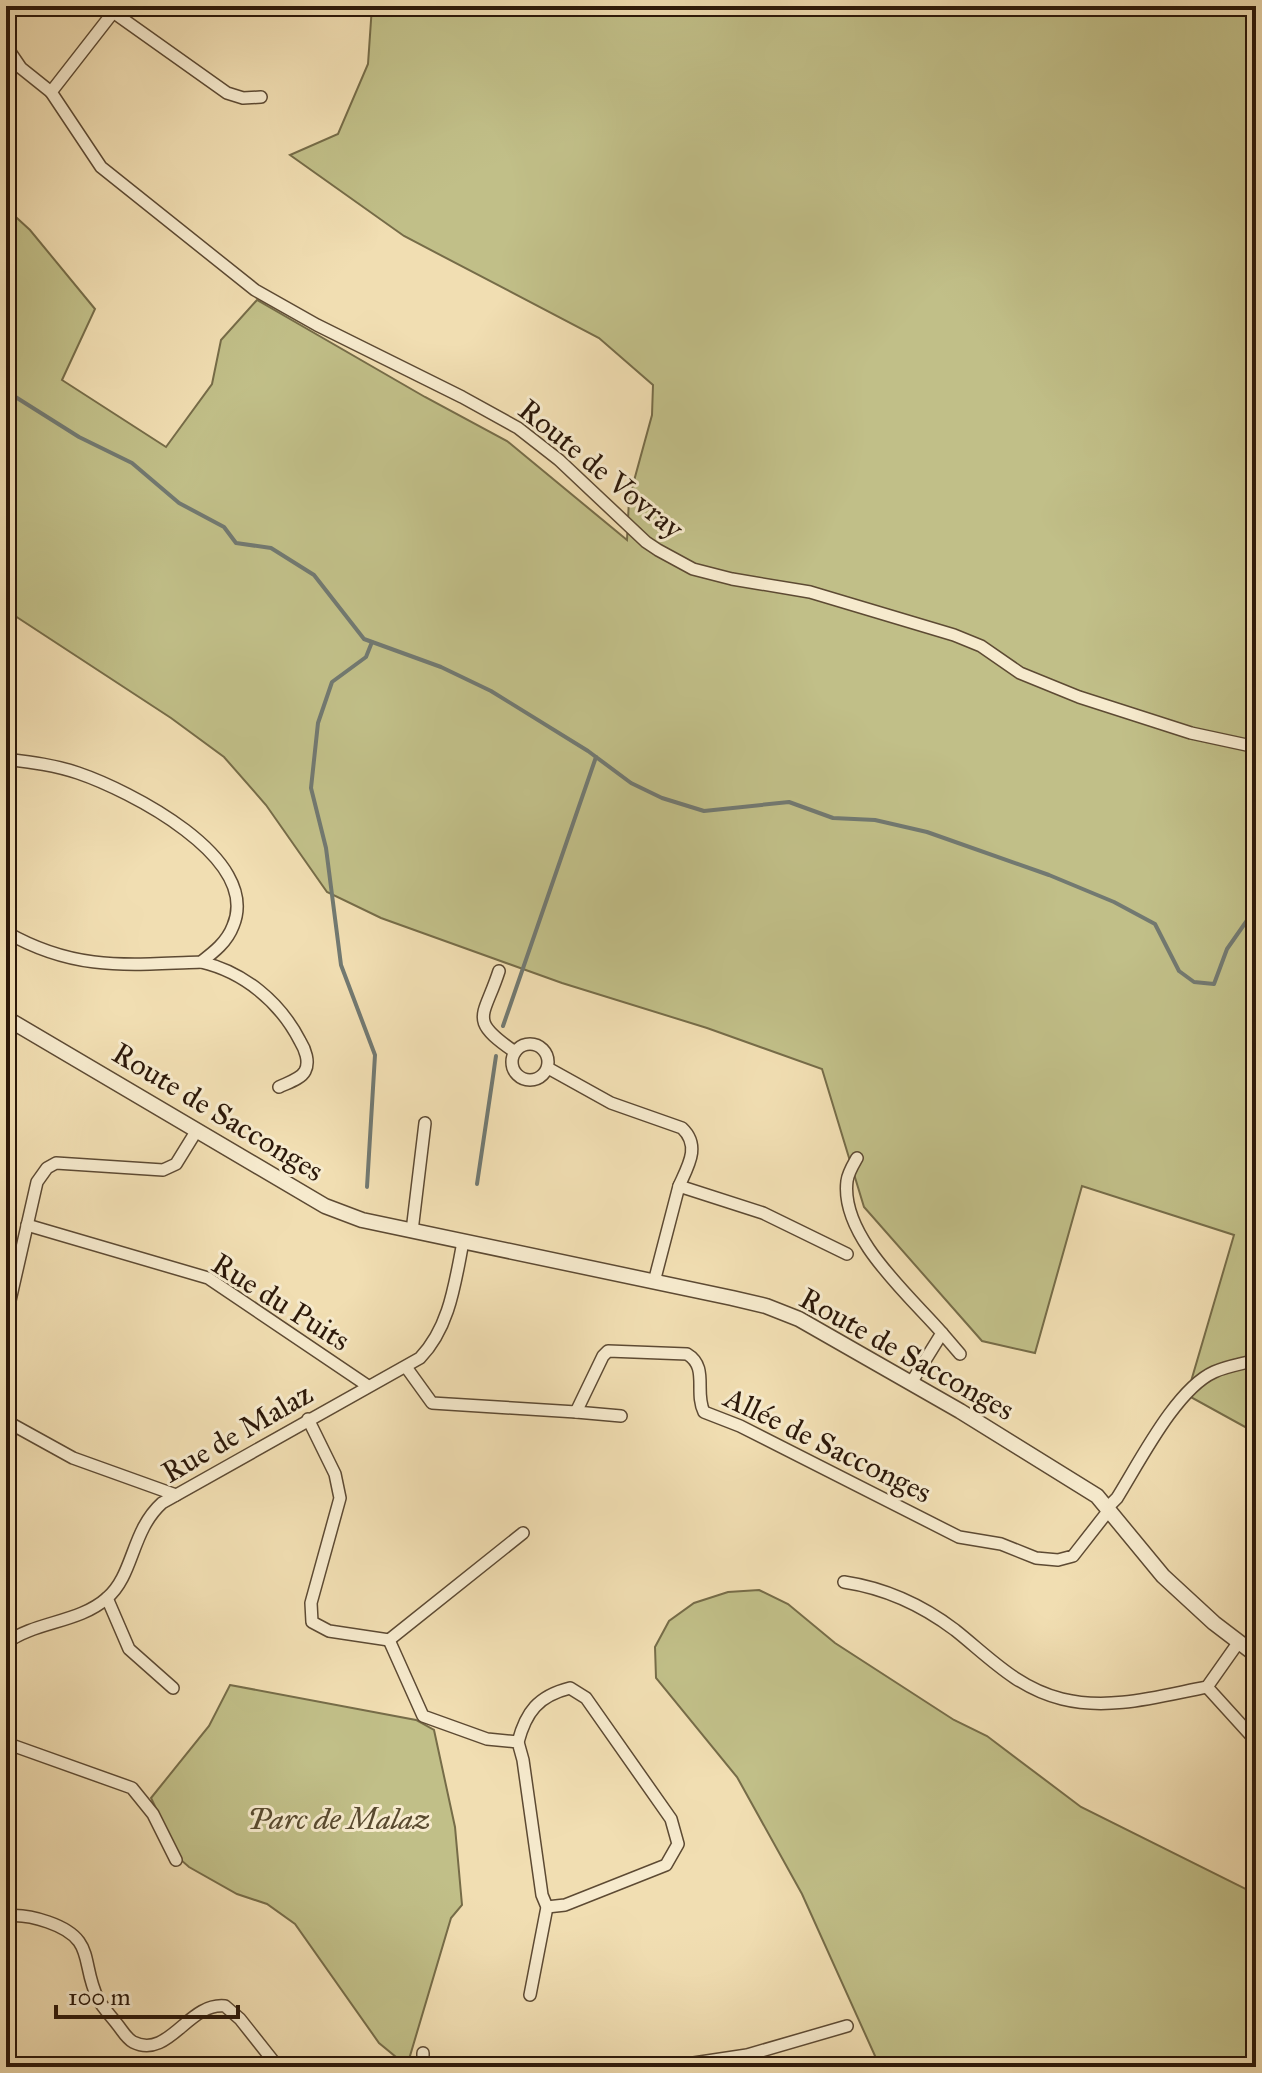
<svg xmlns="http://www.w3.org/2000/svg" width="1262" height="2073" font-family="'IM FELL Great Primer',serif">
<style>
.green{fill:#c1bf88;stroke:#766c48;stroke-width:2}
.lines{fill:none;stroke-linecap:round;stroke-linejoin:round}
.stream{stroke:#727971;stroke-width:4}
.minor-casing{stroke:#5d4a33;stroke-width:14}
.tertiary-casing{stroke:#5d4a33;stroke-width:17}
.minor{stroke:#f6eacd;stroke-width:11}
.tertiary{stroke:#f6eacd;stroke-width:14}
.labels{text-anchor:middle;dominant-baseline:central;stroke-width:6;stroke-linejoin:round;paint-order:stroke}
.street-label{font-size:30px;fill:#2c1809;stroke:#f6eacd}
.park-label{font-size:30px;font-style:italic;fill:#594a2f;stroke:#f6eacd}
</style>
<rect width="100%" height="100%" fill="#f1deb2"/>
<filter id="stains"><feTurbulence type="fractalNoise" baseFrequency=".0025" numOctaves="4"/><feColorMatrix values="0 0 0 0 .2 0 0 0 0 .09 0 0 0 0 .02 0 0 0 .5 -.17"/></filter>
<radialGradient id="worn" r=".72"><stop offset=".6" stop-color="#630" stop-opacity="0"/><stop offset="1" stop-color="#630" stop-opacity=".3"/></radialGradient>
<!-- green -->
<g class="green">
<path d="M372,6H1256V1433L1187,1395L1234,1235L1082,1186L1035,1353L982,1341L864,1207L822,1069L707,1028L562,983L381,918L327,892L266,805L224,757L171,718L6,610V208L30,230L95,309L62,380L166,447L212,384L221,340L257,300L425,397L507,441L627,540L629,499L652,415L653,385L599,338L404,236L290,155L338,134L368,64Z"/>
<path d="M759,1590L788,1604L835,1643L954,1720L987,1736L1081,1807L1256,1894V2067H880L802,1894L737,1777L656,1678L655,1647L669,1621L694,1603L728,1592Z"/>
<path d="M230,1685L416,1720L434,1730L455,1827L462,1905L451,1918L407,2066L379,2043L295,1924L267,1904L237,1894L189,1867L181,1860L151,1798L209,1726Z"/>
</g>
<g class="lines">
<!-- stream -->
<g class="stream">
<path d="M6,391L79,437L132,463L179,503L224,527L236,543L271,548L314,575L364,639L441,667L491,691L588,751L631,783L662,798L704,811L789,802L833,818L875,820L927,832L1049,875L1114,902L1155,924L1179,971L1194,982L1214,984L1227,949L1248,919H1256"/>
<path d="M503,1026L596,757"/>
<path d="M477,1184L496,1056"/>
<path d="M367,1187L375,1055L341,965L326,848L311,788L318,723L332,682L366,657L372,642"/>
</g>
<defs>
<g id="minor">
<path d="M118,6L51,92L101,167L255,290L317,325L462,397L518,428L559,460L646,542L658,550L693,569L732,579L810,592L954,635L981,646L1020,673L1079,697L1191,733L1256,747"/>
<path d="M113,12L227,93L243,98L261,97"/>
<path d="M6,46L21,68L51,92"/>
<path d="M6,759C30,762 55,765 78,773C128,790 262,857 233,926C227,942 214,952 201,962C126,965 74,971 6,932"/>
<path d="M201,962C244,972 280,1002 300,1041C305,1049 310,1062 305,1071C301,1079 287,1083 279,1087"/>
<path d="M499,971C484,1018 467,1019 515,1052"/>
<circle cx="530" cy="1062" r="18"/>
<path d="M548,1068L611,1103L682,1128C701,1146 688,1166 679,1186"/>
<path d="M857,1158C853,1165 848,1173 847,1181C840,1236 909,1295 942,1333L911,1383"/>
<path d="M27,1225L208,1278L368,1386"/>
<path d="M412,1231L425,1123"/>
<path d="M654,1282L679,1186L763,1213L847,1254"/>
<path d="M6,1318L37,1182L47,1168L56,1163L163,1170L176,1164L197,1130"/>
<path d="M942,1333L960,1354"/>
<path d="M406,1367L432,1403L576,1412L603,1356L608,1351L687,1354C709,1367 694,1392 704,1412L740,1426L959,1537L1001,1544L1036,1558L1058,1560L1073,1556L1109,1510"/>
<path d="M576,1412L621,1416"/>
<path d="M308,1419L335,1474L340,1498L311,1603L312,1622L329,1631L389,1640"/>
<path d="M6,1421L73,1458L176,1495"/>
<path d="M1107,1508L1117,1498C1139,1463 1176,1389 1214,1372C1227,1366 1242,1364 1256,1360"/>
<path d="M844,1582C884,1588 922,1605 955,1630C989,1657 1017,1688 1062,1699C1110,1711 1160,1696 1207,1687L1238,1643"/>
<path d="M107,1598L129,1649L173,1688"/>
<path d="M389,1640L423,1716L487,1739L518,1742L523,1760L542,1895L547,1907L530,1995"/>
<path d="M389,1640L523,1533"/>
<path d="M6,1643C36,1621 79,1623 107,1598C134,1575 131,1531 162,1503L420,1358C450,1327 455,1282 463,1242"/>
<path d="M1207,1687L1256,1741"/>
<path d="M518,1742C526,1712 538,1696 570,1688L586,1698L671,1819L678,1844L666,1865L565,1905L547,1907"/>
<path d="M6,1743L132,1788L153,1814L176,1860"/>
<path d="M6,1916C21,1914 34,1917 48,1922C97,1939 80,1962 98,1999C103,2008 111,2016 117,2024C122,2030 126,2038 133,2042C169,2060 188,2002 225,2006L240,2019L278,2067"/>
<path d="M423,2053V2067"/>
<path d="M667,2067L747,2055L847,2026"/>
</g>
<path id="tertiary" d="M6,1018L325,1206L362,1220L732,1298L766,1306L799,1319L960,1411L1097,1496L1163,1576L1214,1623L1256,1655"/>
</defs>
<!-- minor casing -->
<use href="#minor" class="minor-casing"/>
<!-- tertiary casing -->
<use href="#tertiary" class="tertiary-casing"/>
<!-- minor -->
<use href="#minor" class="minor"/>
<!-- tertiary -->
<use href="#tertiary" class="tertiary"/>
</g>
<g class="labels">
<!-- street labels -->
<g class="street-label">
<text transform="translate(601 469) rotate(39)">Route de Vovray</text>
<text transform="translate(218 1112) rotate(31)">Route de Sacconges</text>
<text transform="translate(281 1302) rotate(32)">Rue du Puits</text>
<text transform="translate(907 1354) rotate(29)">Route de Sacconges</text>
<text transform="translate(237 1433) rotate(-30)">Rue de Malaz</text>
<text transform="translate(828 1445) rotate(26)">Allée de Sacconges</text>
</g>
<!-- park labels -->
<g class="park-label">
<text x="339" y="1819">Parc de Malaz</text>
</g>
</g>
<!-- margin -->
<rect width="1262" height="2073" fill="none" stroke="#f1deb2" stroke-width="32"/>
<rect x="8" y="8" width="1246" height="2057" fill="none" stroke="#2c1809" stroke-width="4"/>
<rect x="16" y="16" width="1230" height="2041" fill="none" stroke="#2c1809" stroke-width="2"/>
<!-- scale -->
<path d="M56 2005v12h182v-12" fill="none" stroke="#2c1809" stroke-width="4"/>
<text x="68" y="2005" font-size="24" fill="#2c1809" stroke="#f6eacd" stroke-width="6" paint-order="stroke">100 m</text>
<rect width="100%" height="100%" filter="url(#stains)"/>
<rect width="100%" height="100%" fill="url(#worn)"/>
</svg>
